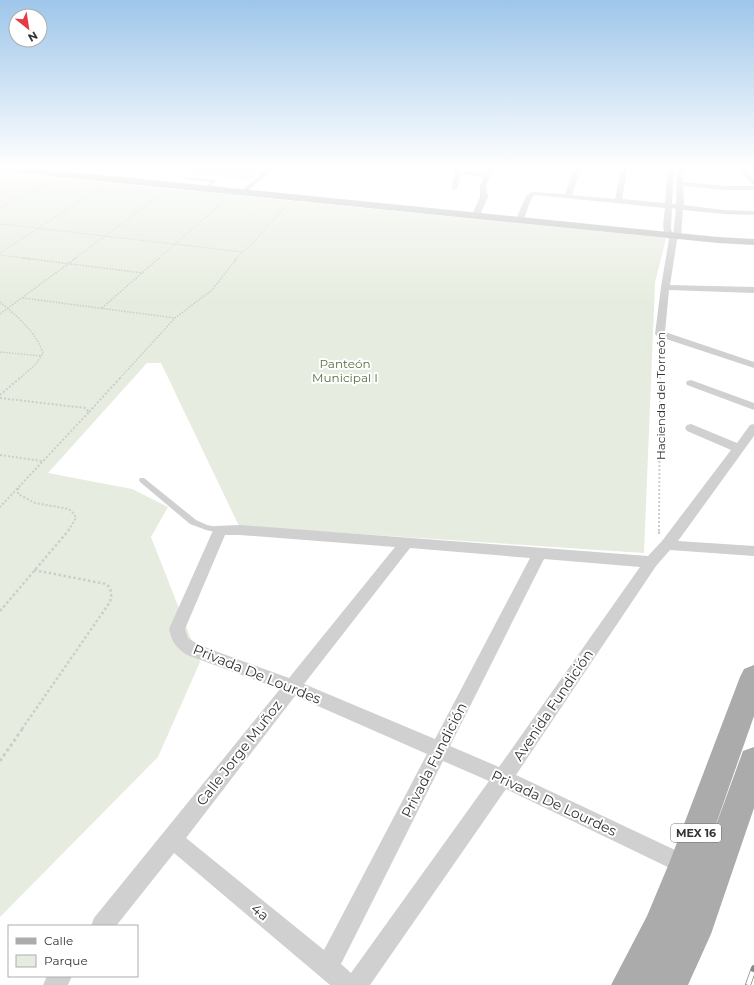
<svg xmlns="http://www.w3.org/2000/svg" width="754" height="985" font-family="Montserrat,sans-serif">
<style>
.green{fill:#e6ecdf}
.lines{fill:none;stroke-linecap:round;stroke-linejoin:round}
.path-far4{stroke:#cdcdcd;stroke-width:1;stroke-dasharray:1 1;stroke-linecap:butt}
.path-far3{stroke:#cdcdcd;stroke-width:1.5;stroke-dasharray:1.5 1.5;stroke-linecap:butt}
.path-far2{stroke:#cdcdcd;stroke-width:2;stroke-dasharray:2 2;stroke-linecap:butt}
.path-far1{stroke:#cdcdcd;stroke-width:2.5;stroke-dasharray:2.5 2.5;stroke-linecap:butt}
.path{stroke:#cdcdcd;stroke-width:3;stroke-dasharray:3 3;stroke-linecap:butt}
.lane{fill:#d0d0d0;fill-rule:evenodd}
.street{fill:#d0d0d0;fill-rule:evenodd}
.secondary{fill:#bdbdbd;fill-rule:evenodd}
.primary{fill:#ababab;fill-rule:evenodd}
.rail-casing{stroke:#888;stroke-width:6}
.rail{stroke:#fff;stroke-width:4.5;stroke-dasharray:14;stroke-linecap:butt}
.labels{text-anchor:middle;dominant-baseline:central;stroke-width:4;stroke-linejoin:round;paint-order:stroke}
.shield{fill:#fff;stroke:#707070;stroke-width:1}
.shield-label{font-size:11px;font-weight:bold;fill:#333}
.park-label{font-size:12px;fill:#56703f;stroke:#fff}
.street-label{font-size:12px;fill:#333;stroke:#fff}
.near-street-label{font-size:14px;fill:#333;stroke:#fff}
</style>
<rect width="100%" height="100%" fill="#fff"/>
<!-- green -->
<g class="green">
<path d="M99,166H267L251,180Z"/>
<path d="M0,172L666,238L655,283L644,553L239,526L161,363H147L48,473L132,489L168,507L151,537L200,662L158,757L0,917Z"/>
</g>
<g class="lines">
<!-- path-far4 -->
<g class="path-far4">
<path d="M220,176L232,166"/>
<path d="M0,196L14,199"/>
<path d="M0,208L48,182"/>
<path d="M0,224L243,252"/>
<path d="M0,253L102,187"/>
<path d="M0,255L31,259"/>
<path d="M74,259L163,193"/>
<path d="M158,259L225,200"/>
<path d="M235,259L250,246L286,206"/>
</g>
<!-- path-far3 -->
<g class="path-far3">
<path d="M23,258L143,273"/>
<path d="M23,298L175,318"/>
<path d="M0,302C17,316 36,332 43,353L36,364L20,378"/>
<path d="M102,308L159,258"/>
<path d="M0,314L76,258"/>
<path d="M0,352L42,356"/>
<path d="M120,378L175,318L212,290L237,258"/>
<path d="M660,378V343"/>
</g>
<!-- path-far2 -->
<g class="path-far2">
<path d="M0,395L21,377"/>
<path d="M0,398L85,408L89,412L0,507"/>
<path d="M89,412L121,377"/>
<path d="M0,455L42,461"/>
<path d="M18,488V494L35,503L69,509L74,514L76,518L68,531"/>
<path d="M659,531L660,377"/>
</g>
<!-- path-far1 -->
<g class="path-far1">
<path d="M659,534V530"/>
<path d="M0,611L69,530"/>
<path d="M22,729L110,602C112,595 112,589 106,584L34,570"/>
</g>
<!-- path -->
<path class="path" d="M0,761L23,728"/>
<!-- lane -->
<g class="lane">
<path d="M185,177L215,180L217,181L209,186L207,185L211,182L184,179Z"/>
<path d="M140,478H144L196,520L207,525L223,528L224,530L223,532L220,533L206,530L190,524L140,482L139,480Z"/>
</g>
<!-- street -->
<g class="street">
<path d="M270,166H277L244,194H240V192Z"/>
<path d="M455,166H461L460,170L485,173L488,166H494L486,186L488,197L479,217H476L472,215L480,197V186L483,177L460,174L457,189L452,190Z"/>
<path d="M576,166H582L572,195L615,199L622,166H628L622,199L665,203L668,166H674L672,204H676L677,166H683V182L725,186H754V190H725L683,186L684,205L724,210L754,211V215L724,214L683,210L681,236L677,240L670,285L754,287V293L669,290L665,332L754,362V368L657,336L655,334L661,287L669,239C660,231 664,219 665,208L535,195L532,197L523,221H517L516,219L526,196L532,192L565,194ZM672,208L676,209L673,235L671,229Z"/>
<path d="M736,166H743L754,179V185L752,184Z"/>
<path d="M691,380L754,403V410L687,385L686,383L687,381Z"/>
<path d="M691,424L737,443L750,425L754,424V436L678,541L754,546V556L670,550L656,566L516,775L692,858L695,865L692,872L685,875L678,872L506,789L370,985H330L174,853L116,926H91L94,918L280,689L187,655C175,646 173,644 169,629L215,526L240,525L648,556L662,541L731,450L687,431L685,428L687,425ZM225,535H240L395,547L289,678L199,645L188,638L185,629ZM410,548L530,558L435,739L304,684ZM544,559L640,567L499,767L450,746ZM295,696L427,754L324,950L186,838ZM443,761L489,781L351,973L341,964Z"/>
<path d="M47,976H72L68,985H43Z"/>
</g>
<!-- secondary -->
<path class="secondary" d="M0,166H13L718,237L754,239V245L718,243L0,171Z"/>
<!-- primary -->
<path class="primary" d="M754,665V716L708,847L743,751L754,747V808L711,934L688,985H650L655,974L650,985H611L647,916L670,861L740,677L744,669Z"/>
<defs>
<path id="rail" d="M748,985L754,968"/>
</defs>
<!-- rail casing -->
<use href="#rail" class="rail-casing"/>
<!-- rail -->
<use href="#rail" class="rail"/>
</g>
<!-- sky -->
<linearGradient id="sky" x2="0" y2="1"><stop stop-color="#9ec6ea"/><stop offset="0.55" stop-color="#fff"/><stop offset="1" stop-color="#fff" stop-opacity="0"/></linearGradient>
<rect width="754" height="304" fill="url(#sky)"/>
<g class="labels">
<!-- shield labels -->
<rect class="shield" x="671" y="824" width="50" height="18" rx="3"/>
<g class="shield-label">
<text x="696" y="833">MEX 16</text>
</g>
<!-- park labels -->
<g class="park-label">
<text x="345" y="363">Panteón<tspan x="345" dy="14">Municipal I</tspan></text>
</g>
<!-- street labels -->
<g class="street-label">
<text transform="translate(660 396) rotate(-90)">Hacienda del Torreón</text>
</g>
<!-- near-street labels -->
<g class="near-street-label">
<text transform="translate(257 674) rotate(22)">Privada De Lourdes</text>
<text transform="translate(553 705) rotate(-56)">Avenida Fundición</text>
<text transform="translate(239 753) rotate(-52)">Calle Jorge Muñoz</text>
<text transform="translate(434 760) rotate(-63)">Privada Fundición</text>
<text transform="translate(554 803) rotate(25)">Privada De Lourdes</text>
<text transform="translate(260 912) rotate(39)">4a</text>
</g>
</g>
<!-- legend -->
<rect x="8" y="925" width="130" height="52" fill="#ffffff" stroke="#adadad"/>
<rect x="16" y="938" width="20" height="6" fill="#ababab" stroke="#adadad"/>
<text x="44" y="945" font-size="12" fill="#333333">Calle</text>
<rect x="16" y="955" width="20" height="12" fill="#e6ecdf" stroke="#adadad"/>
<text x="44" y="965" font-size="12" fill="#333333">Parque</text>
<!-- north arrow -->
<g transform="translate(28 28) rotate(150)"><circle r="19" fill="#ffffff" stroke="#adadad"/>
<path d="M0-3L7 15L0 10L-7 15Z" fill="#e63946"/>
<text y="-6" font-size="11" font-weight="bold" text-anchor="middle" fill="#333333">N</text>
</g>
</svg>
